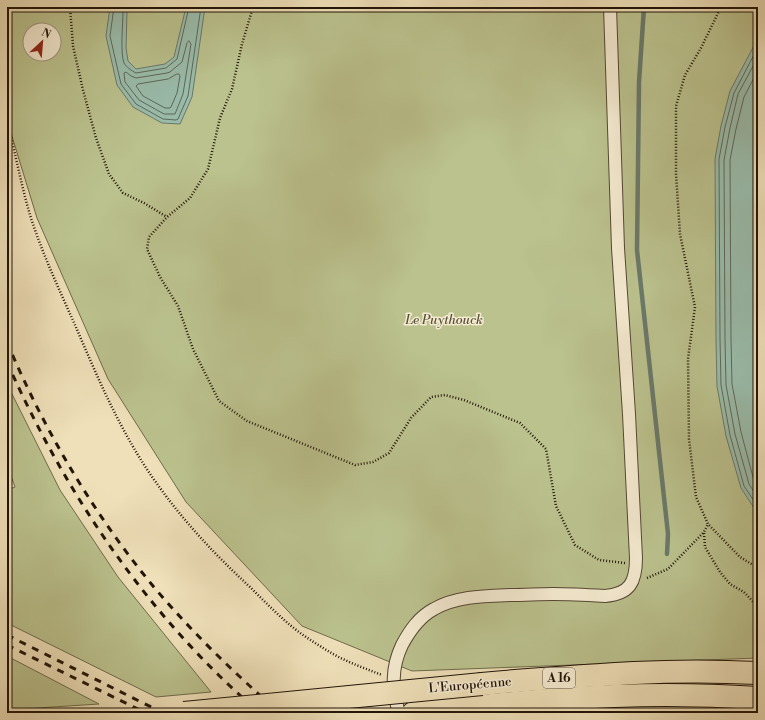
<svg xmlns="http://www.w3.org/2000/svg" width="765" height="720" font-family="'Libre Bodoni',serif">
<style>
.green{fill:#bbc28e;stroke:#6e6b4b;fill-rule:evenodd}
.water{fill:#9abdac;stroke:#6a796a}
.lines{fill:none;stroke-linecap:round;stroke-linejoin:round}
.shore{stroke:#5e685a;stroke-width:1}
.stream{stroke:#6a796a;stroke-width:4.5}
.minor-casing{stroke:#544734;stroke-width:14}
.motorway-casing{stroke:#211408;stroke-width:24}
.path{stroke:#211408;stroke-width:2.5;stroke-dasharray:1 2;stroke-linecap:butt}
.minor{stroke:#f5ebd2;stroke-width:12}
.motorway{stroke:#efe0b9;stroke-width:22}
.rail{stroke:#211408;stroke-width:3;stroke-dasharray:7 7;stroke-linecap:butt}
.motorway-bridge-casing{stroke:#211408;stroke-width:24;stroke-linecap:butt}
.motorway-bridge{stroke:#efe0b9;stroke-width:22}
.labels{text-anchor:middle;dominant-baseline:central;stroke-width:3;stroke-linejoin:round;paint-order:stroke}
.shield{fill:#f5ebd2;stroke:#615445;stroke-width:1}
.shield-label{font-size:12px;font-weight:bold;fill:#211408}
.park-label{font-size:13px;font-style:italic;fill:#575137;stroke:#f5ebd2}
.street-label{font-size:13px;fill:#211408;stroke:#f5ebd2}
</style>
<rect width="100%" height="100%" fill="#efe0b9"/>
<filter id="stains"><feTurbulence type="fractalNoise" baseFrequency=".005" numOctaves="4"/><feColorMatrix values="0 0 0 0 .2 0 0 0 0 .09 0 0 0 0 .02 0 0 0 .5 -.17"/></filter>
<radialGradient id="worn" r=".72"><stop offset=".6" stop-color="#630" stop-opacity="0"/><stop offset="1" stop-color="#630" stop-opacity=".3"/></radialGradient>
<!-- green -->
<g class="green">
<path d="M7,7H758V658L412,671L302,626L186,502L108,379L37,218L7,120ZM30,30H54V54H30Z"/>
<path d="M7,384L60,490L118,577L211,692L156,697L7,623V490L15,487L7,465Z"/>
<path d="M7,656L99,704L7,710Z"/>
</g>
<!-- water -->
<g class="water">
<path d="M110,7H129L127,11L126,48L128,61L136,69L165,64L174,57L186,7H205L192,97L180,124L162,123L133,107L117,85L106,36Z"/>
<path d="M758,38V514L741,488L726,436L717,386L716,340L715,159L721,126L730,91Z"/>
</g>
<g class="lines">
<!-- shore -->
<g class="shore">
<path d="M114,7L110,36L121,84L136,104L163,119L176,120L178,119L188,96L201,7"/>
<path d="M124,7L123,11C123,24 120,52 124,63C126,67 132,71 136,73L166,68L177,59L189,7"/>
<path d="M189,41L191,44L183,94L175,114H164L139,100L125,82L124,73L126,72L131,76L136,78L167,73L170,72L182,62L187,43Z"/>
<path d="M758,47L734,93L725,127L719,159L720,339L721,385L730,435L744,486L758,507"/>
<path d="M758,57L738,94L730,128L724,160L725,339L726,385L735,434L749,484L758,498"/>
<path d="M758,70L744,97L736,129L730,160L731,339L732,384L741,432L754,481L758,487"/>
<path d="M177,74H179L180,76L177,93L171,107L170,108H165L143,96L136,86L138,84L168,79Z"/>
</g>
<!-- stream -->
<path class="stream" d="M644,7L639,82L637,250L668,534L667,554"/>
<defs>
<path id="minor" d="M399,713C392,689 391,668 402,645C410,630 419,617 434,609C457,596 485,596 511,595C525,595 539,594 553,594C570,594 588,595 605,596C630,594 636,582 636,558L629,414L618,248L610,7"/>
<g id="motorway">
<path d="M482,684C533,679 583,676 634,673C675,671 717,671 758,673"/>
<path d="M413,713C463,708 514,702 564,699C628,694 694,694 758,698"/>
</g>
</defs>
<!-- minor casing -->
<use href="#minor" class="minor-casing"/>
<!-- motorway casing -->
<use href="#motorway" class="motorway-casing"/>
<!-- path -->
<g class="path">
<path d="M70,7L73,46L83,90L96,138L109,174L123,193L144,203L167,217"/>
<path d="M253,7L242,44L232,89L220,118L208,169L190,198L167,217L149,237L147,249L160,277L178,306L193,349L219,401L247,421L355,465L373,462L389,453L411,418L431,397L445,395L464,400L520,423L546,449L556,506L575,545L599,560L625,563"/>
<path d="M721,7L701,48L685,75L676,106V174L680,234L695,307L688,359L689,439L696,497L708,524L740,557L758,568"/>
<path d="M7,120C15,152 21,184 30,215C42,253 59,289 75,325C91,362 107,400 127,436C158,493 202,543 250,587C263,600 276,613 290,625C302,635 315,643 328,651C344,661 364,668 382,675"/>
<path d="M704,533L705,547L720,572L730,584L744,592L758,607"/>
<path d="M647,578L668,569L704,532L708,524"/>
</g>
<!-- minor -->
<use href="#minor" class="minor"/>
<!-- motorway -->
<use href="#motorway" class="motorway"/>
<!-- rail -->
<g class="rail">
<path d="M7,342C44,430 93,513 153,586C180,618 209,648 239,676C253,689 266,701 280,713"/>
<path d="M7,362C66,495 149,618 260,713"/>
<path d="M7,635L139,701L164,713"/>
<path d="M7,645L146,713"/>
</g>
<defs>
<path id="motorway-bridge" d="M184,713L482,684"/>
</defs>
<!-- motorway-bridge casing -->
<use href="#motorway-bridge" class="motorway-bridge-casing"/>
<!-- motorway-bridge -->
<use href="#motorway-bridge" class="motorway-bridge"/>
</g>
<g class="labels">
<!-- shield labels -->
<rect class="shield" x="543" y="668" width="32" height="20" rx="3"/>
<g class="shield-label">
<text x="559" y="678">A 16</text>
</g>
<!-- park labels -->
<g class="park-label">
<text x="444" y="320">Le Puythouck</text>
</g>
<!-- street labels -->
<g class="street-label">
<text transform="translate(470 685) rotate(-5)">L'Européenne</text>
</g>
</g>
<!-- margin -->
<rect width="765" height="720" fill="none" stroke="#efe0b9" stroke-width="24"/>
<rect x="8" y="8" width="749" height="704" fill="none" stroke="#211408" stroke-width="2"/>
<rect x="12" y="12" width="741" height="696" fill="none" stroke="#211408"/>
<!-- north arrow -->
<g transform="translate(42 42) rotate(26)"><circle r="19" fill="#f5ebd2" stroke="#a09581"/>
<path d="M0-3L7 15L0 10L-7 15Z" fill="#8f2418"/>
<text y="-6" font-size="11" font-weight="bold" text-anchor="middle" fill="#211408">N</text>
</g>
<rect width="100%" height="100%" filter="url(#stains)"/>
<rect width="100%" height="100%" fill="url(#worn)"/>
</svg>
